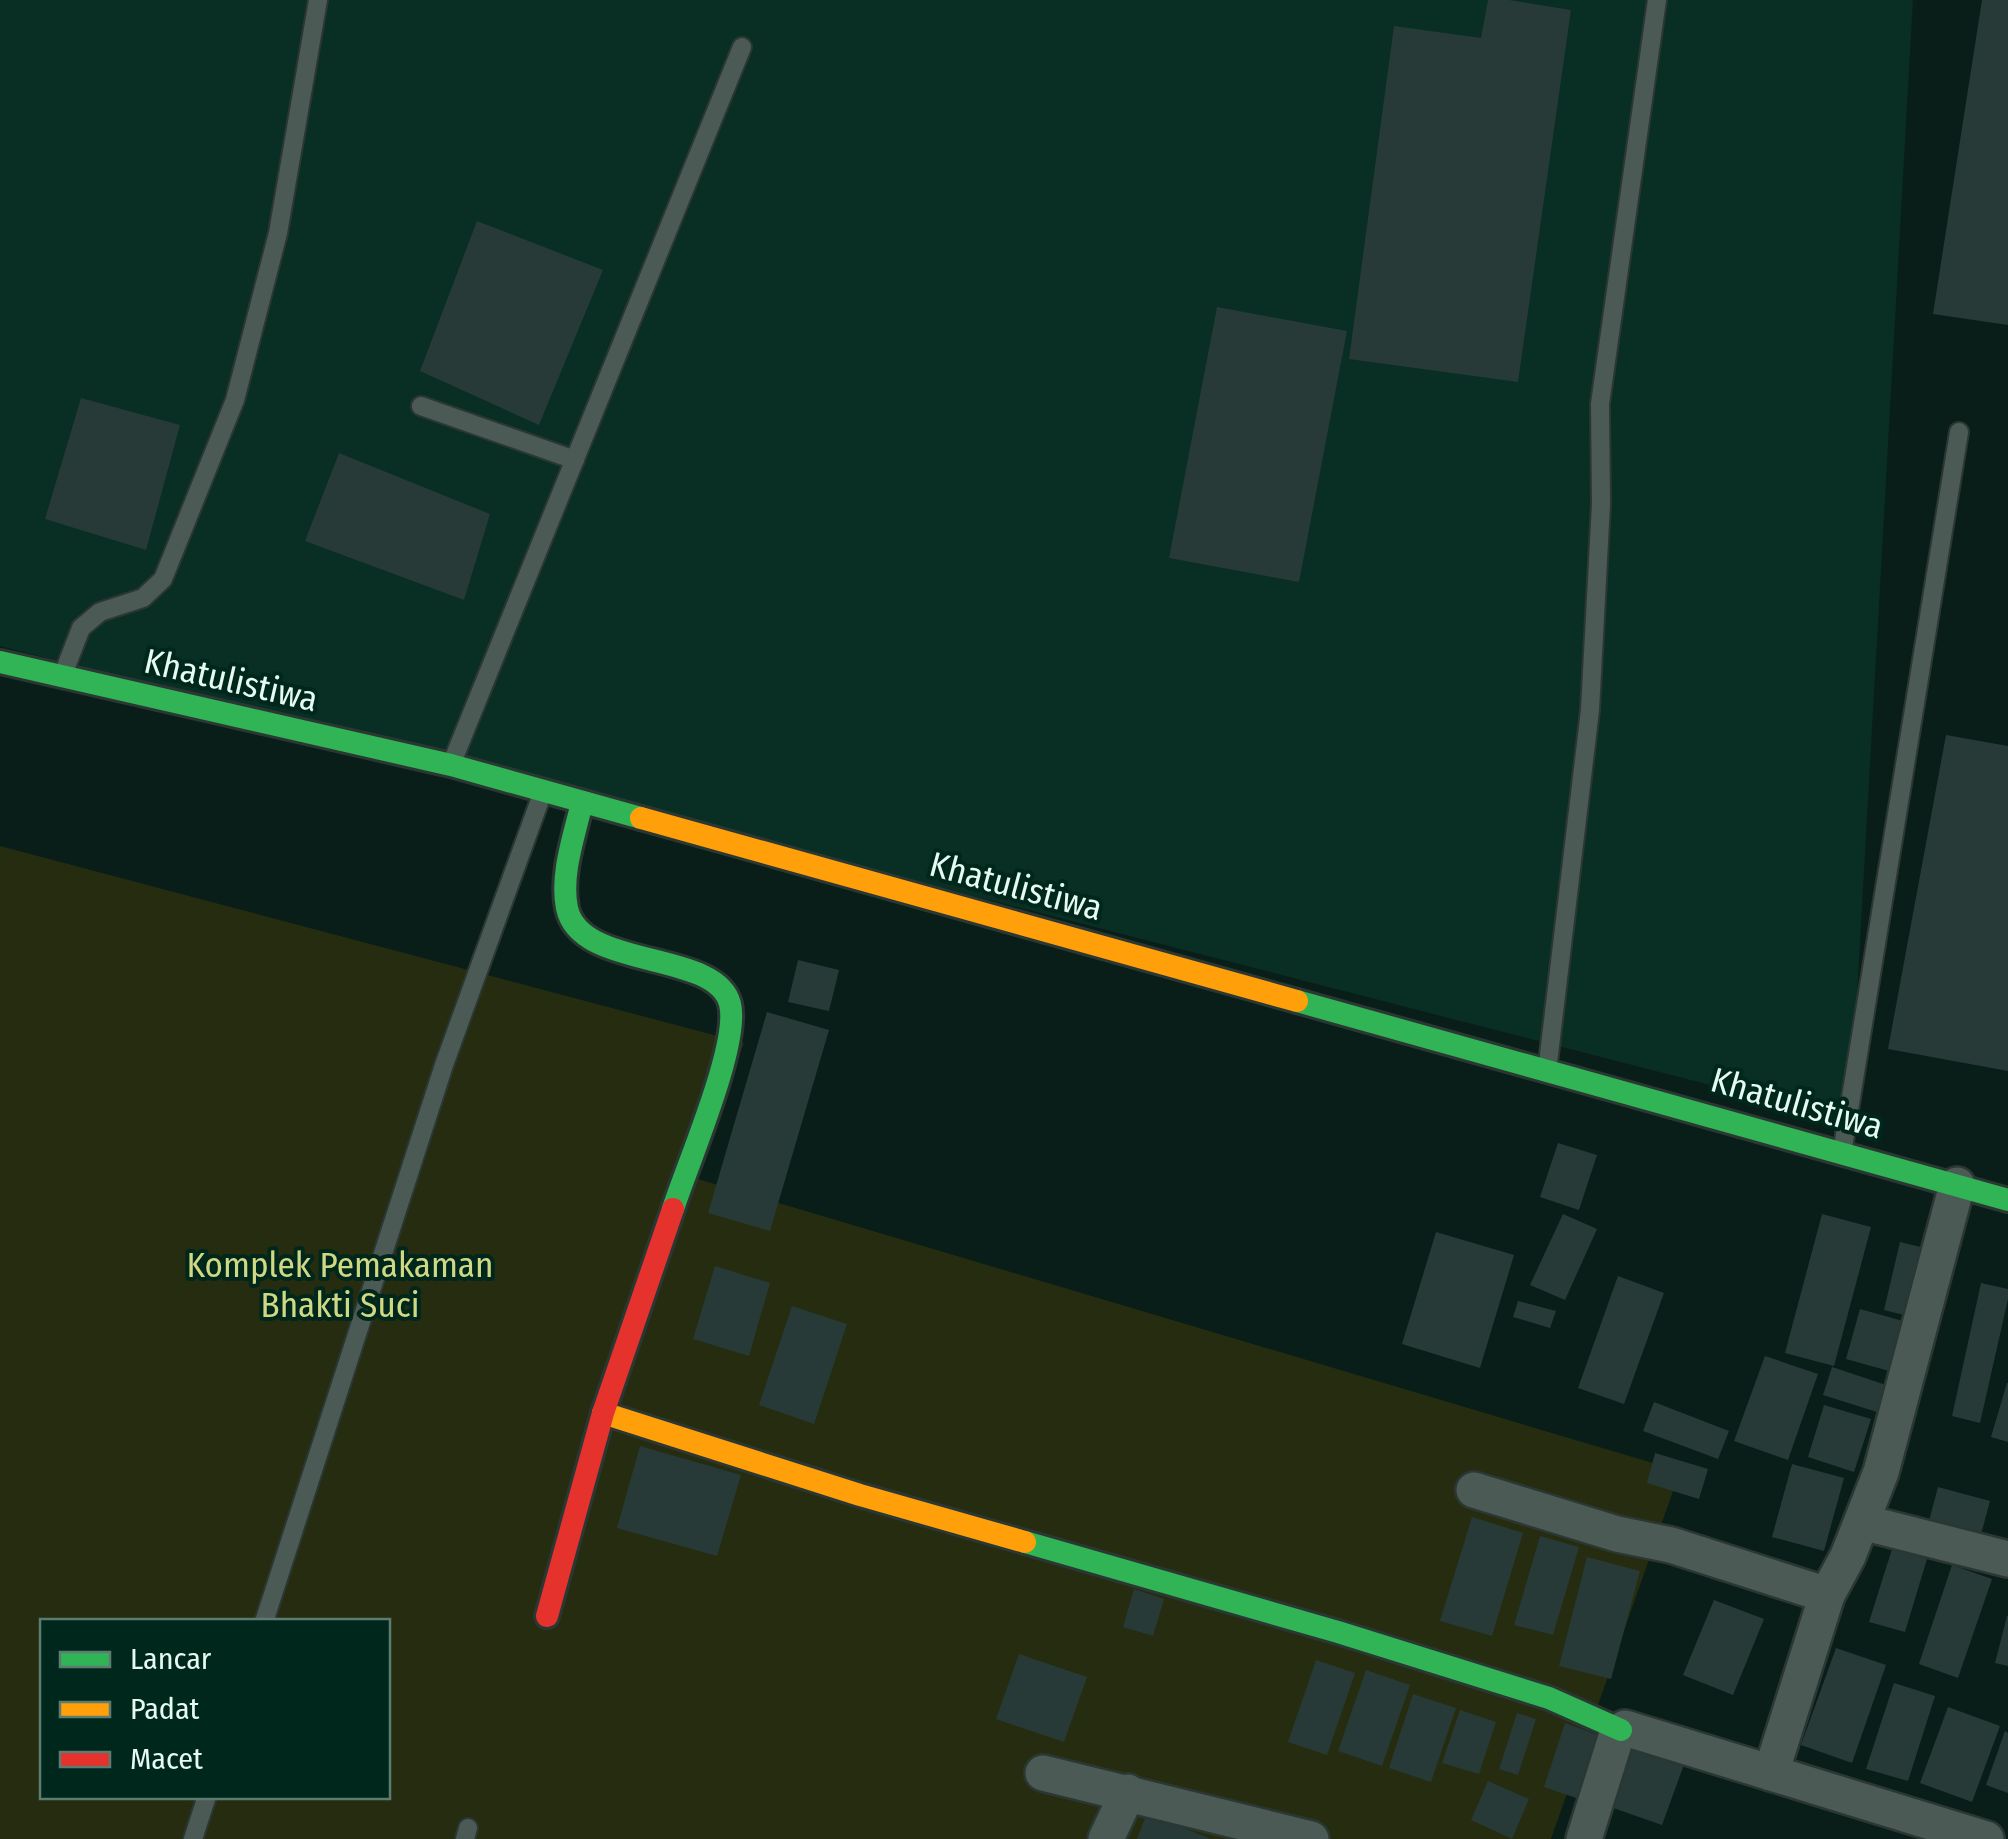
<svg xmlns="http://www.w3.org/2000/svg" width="2008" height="1839" font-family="'Fira Sans Condensed',sans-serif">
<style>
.built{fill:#092e23}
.green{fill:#262c0f;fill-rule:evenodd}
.building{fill:#273a37}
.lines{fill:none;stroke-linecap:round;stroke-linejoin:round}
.lane-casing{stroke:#2b3733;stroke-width:22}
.street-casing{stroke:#2b3733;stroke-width:40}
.fast-casing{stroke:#2b3733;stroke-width:28}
.slow-casing{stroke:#2b3733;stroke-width:28}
.jam-casing{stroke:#2b3733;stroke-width:28}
.lane{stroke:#4c5a55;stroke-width:18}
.street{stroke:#4c5a55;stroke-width:35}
.fast{stroke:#30b455;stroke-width:22}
.slow{stroke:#ff9f0a;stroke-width:22}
.jam{stroke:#e5322d;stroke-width:22}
.labels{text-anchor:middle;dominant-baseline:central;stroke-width:8;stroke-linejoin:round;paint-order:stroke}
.street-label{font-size:35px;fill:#e5faf1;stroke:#00271c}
.park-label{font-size:35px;fill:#d0d884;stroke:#00271c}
</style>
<rect width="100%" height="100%" fill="#091e18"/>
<!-- built -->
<path class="built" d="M0,0H1913L1850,1121L0,646Z"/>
<!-- green -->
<path class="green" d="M0,846L744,1043L691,1177L1680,1471L1551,1839H0ZM42,1622H388V1796H42Z"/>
<!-- building -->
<g class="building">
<path d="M1488,0H1509L1571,10L1518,382L1349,359L1394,26L1481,38Z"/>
<path d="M1982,0H2008V325L1933,314Z"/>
<path d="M477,221L603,270L539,425L420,371Z"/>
<path d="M1217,307L1347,331L1299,582L1169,558Z"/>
<path d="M81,398L180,425L146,550L45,519Z"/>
<path d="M339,453L490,514L464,600L305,541Z"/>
<path d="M1946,735L2008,746V1071L1888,1049Z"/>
<path d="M798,960L839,970L829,1011L788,1002Z"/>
<path d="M767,1012L829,1030L770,1231L708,1213Z"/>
<path d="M1558,1143L1597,1155L1579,1210L1540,1197Z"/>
<path d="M1563,1214L1597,1229L1565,1300L1530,1285Z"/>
<path d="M1822,1214L1871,1227L1834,1366L1785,1353Z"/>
<path d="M1436,1232L1514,1255L1480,1368L1402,1344Z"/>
<path d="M1900,1242L1925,1248L1908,1316L1884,1310Z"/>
<path d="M715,1266L770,1283L749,1356L693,1339Z"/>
<path d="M1618,1276L1664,1293L1624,1404L1578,1388Z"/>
<path d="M1981,1283L2008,1289V1299L1980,1423L1952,1416Z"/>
<path d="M1518,1301L1556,1311L1550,1328L1513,1317Z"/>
<path d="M792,1306L847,1324L814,1424L759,1405Z"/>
<path d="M1860,1309L1903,1321L1889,1371L1846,1359Z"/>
<path d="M1765,1356L1818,1374L1788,1460L1734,1441Z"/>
<path d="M1832,1367L1889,1386L1880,1413L1823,1395Z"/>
<path d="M2007,1383H2008V1442L1991,1437Z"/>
<path d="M1654,1402L1729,1431L1718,1459L1643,1431Z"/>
<path d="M1824,1405L1871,1419L1854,1472L1808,1457Z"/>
<path d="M640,1446L741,1475L717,1556L617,1528Z"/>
<path d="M1655,1453L1708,1469L1699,1499L1647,1483Z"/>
<path d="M1792,1464L1844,1478L1824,1551L1772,1537Z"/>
<path d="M1938,1487L1990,1501L1977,1549L1925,1536Z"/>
<path d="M1472,1517L1523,1533L1492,1636L1440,1621Z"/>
<path d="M1540,1536L1579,1547L1553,1635L1514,1625Z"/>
<path d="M1892,1549L1927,1559L1905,1632L1869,1622Z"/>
<path d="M1587,1557L1640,1571L1611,1679L1559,1666Z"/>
<path d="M1952,1565L1992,1579L1958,1678L1919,1664Z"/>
<path d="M1134,1589L1164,1599L1153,1636L1123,1627Z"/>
<path d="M1714,1600L1764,1619L1733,1695L1683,1675Z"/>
<path d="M2007,1616H2008V1666L1995,1663Z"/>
<path d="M1836,1648L1886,1665L1852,1763L1801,1745Z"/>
<path d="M1019,1654L1087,1677L1064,1742L996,1719Z"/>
<path d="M1316,1660L1355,1673L1327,1755L1288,1742Z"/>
<path d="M1366,1670L1410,1685L1382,1766L1338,1751Z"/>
<path d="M1894,1683L1935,1696L1908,1781L1866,1769Z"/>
<path d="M1413,1694L1456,1708L1431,1782L1389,1768Z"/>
<path d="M1948,1707L2000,1726L1972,1802L1920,1783Z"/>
<path d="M1460,1710L1496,1722L1479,1774L1442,1763Z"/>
<path d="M1517,1713L1536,1719L1518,1775L1499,1769Z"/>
<path d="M1565,1723L1604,1737L1582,1800L1544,1787Z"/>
<path d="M2005,1731L2008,1733V1793L1986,1785Z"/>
<path d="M1624,1736L1686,1759L1662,1825L1599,1803Z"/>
<path d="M1488,1781L1529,1799L1512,1839L1471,1820Z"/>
<path d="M1147,1813L1211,1839H1137Z"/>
</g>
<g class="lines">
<defs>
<g id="lane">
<path d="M421,406L575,460"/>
<path d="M64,672L81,628L100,612L143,598L163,579L235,400L278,233L318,0"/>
<path d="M453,760L742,47"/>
<path d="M1548,1063L1590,710L1601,504L1600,404L1657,0"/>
<path d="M1843,1147L1959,432"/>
<path d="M264,1622L444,1065L541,797"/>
<path d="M193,1839L207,1796"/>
<path d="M465,1839L468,1828"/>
</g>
<g id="street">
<path d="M1474,1490L1617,1534L1671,1545L1827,1595L1848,1556L1881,1472L1957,1185"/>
<path d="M1862,1522L2008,1559"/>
<path d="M1043,1773L1311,1839"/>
<path d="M1771,1773L1827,1595"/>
<path d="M1106,1839L1128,1792"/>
<path d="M1584,1839L1617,1734L1625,1728L1986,1839"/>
</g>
<g id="fast">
<path d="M0,662L451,765L641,818"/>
<path d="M582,802C575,834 560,874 567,908C580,971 716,949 730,1004C740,1044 687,1165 673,1209"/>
<path d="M1297,1001L2008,1200"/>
<path d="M1025,1542L1338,1632L1549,1698L1621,1730"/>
</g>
<g id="slow">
<path d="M641,818L1297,1001"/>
<path d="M603,1413L860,1495L1025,1542"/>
</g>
<path id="jam" d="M547,1616L603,1413L673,1209"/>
</defs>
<!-- lane casing -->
<use href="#lane" class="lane-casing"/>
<!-- street casing -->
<use href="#street" class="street-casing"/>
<!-- fast casing -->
<use href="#fast" class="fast-casing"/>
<!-- slow casing -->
<use href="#slow" class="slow-casing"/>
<!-- jam casing -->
<use href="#jam" class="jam-casing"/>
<!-- lane -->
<use href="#lane" class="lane"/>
<!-- street -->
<use href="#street" class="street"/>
<!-- fast -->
<use href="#fast" class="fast"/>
<!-- slow -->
<use href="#slow" class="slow"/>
<!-- jam -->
<use href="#jam" class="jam"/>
</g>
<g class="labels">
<!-- street labels -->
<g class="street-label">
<text transform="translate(231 680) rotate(13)">Khatulistiwa</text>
<text transform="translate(1016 886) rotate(15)">Khatulistiwa</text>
<text transform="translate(1797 1103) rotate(16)">Khatulistiwa</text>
</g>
<!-- park labels -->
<g class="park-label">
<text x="340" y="1265">Komplek Pemakaman<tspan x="340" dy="40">Bhakti Suci</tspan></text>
</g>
</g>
<!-- legend -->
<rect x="40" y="1619" width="350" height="180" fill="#00271c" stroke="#5c7b71" stroke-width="2.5"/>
<rect x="60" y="1652" width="50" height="15" fill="#30b455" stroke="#5c7b71" stroke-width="2.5"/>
<text x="130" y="1669" font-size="30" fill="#e5faf1">Lancar</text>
<rect x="60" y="1702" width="50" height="15" fill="#ff9f0a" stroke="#5c7b71" stroke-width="2.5"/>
<text x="130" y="1719" font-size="30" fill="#e5faf1">Padat</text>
<rect x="60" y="1752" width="50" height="15" fill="#e5322d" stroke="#5c7b71" stroke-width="2.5"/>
<text x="130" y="1769" font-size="30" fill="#e5faf1">Macet</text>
</svg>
